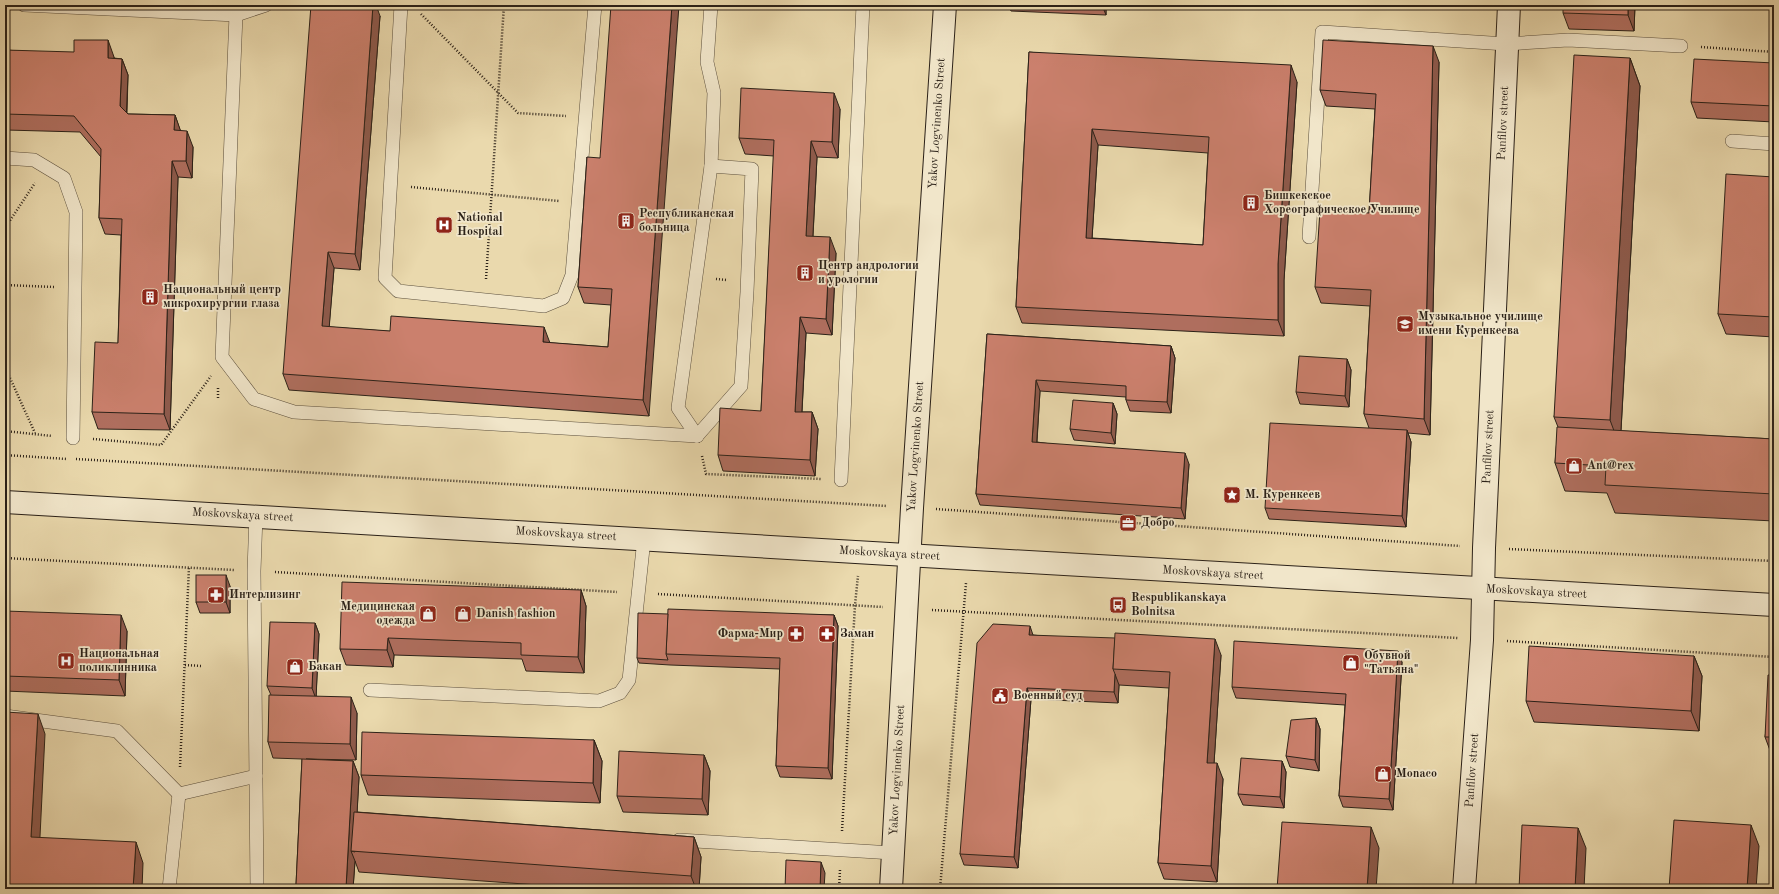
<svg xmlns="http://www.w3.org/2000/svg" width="1779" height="894" font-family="'Old Standard TT',serif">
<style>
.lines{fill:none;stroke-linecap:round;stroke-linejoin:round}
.lane-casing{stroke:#5b4f3d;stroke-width:14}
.secondary-casing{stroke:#2b2118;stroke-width:24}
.path{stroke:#2b2118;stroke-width:2.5;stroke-dasharray:1 2;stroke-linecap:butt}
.lane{stroke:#f1e6ca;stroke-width:13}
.secondary{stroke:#f1e6ca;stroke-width:22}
.wall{fill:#af6e5e;stroke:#2b2118;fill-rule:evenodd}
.shaded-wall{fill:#8e5a4c;stroke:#2b2118}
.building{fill:#cb806d;stroke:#2b2118;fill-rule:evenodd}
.labels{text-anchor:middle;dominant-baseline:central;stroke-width:3.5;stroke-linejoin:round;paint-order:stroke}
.street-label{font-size:12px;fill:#2b2118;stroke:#f1e6ca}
.poi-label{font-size:12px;font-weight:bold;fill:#2b2118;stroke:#f1e6ca;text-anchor:start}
</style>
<rect width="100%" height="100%" fill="#ead9ad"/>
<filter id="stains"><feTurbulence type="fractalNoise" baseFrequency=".005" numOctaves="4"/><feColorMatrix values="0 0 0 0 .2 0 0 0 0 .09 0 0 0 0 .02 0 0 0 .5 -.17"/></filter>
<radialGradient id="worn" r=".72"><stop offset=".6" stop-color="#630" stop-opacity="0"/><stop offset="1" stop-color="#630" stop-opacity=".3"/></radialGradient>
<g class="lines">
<defs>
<g id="lane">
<path d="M24,5L236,15L266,5"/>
<path d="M401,5L385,278L398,291L544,306L563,298L572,275L595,5"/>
<path d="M236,15L222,357L254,399L294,412L697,436"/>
<path d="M1732,141L1774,144"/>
<path d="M5,158L34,160L64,178L76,212L73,438"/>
<path d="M1309,237L1322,32L1506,44L1568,40L1681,46"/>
<path d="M697,436L678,408L711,166L714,93L707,62L711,5"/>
<path d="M697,436L741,386L747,292L752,169L711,166"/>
<path d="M841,480L863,5"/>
<path d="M256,515L254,571L257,889"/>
<path d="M370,690L599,701L620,693L629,680L644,539"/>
<path d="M5,716L117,731L179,794"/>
<path d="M179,794L256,776"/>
<path d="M679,840L893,853"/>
<path d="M169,889L179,794"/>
</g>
<g id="secondary">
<path id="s1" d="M5,502C595,534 1184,574 1774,605"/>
<path id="s2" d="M891,889L912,508L945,5"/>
<path id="s3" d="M1464,889L1482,640L1484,548L1509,5"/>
</g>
</defs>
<!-- lane casing -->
<use href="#lane" class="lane-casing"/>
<!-- secondary casing -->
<use href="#secondary" class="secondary-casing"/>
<!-- path -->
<g class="path">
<path d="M421,14L518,113L566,116"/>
<path d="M1701,47L1774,52"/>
<path d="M411,187L559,201"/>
<path d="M5,228L35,183"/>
<path d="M486,279L504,5"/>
<path d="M716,279L727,280"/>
<path d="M5,285L54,287"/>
<path d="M5,367L35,433"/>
<path d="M218,398V387"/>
<path d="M5,431L52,436"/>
<path d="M93,439L161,445L211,376"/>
<path d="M5,455L67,459"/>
<path d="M702,456L706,474L821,479"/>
<path d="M76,459L887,506"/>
<path d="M936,509L1460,546"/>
<path d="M1509,549L1774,561"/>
<path d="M5,558L234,570"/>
<path d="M275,572L617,592"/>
<path d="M658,594L883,607"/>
<path d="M932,610L1458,638"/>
<path d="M1507,641L1774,657"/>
<path d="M185,665L202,666"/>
<path d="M180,767L189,567"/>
<path d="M842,831L855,605L858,576"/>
<path d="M839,889L840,870"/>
<path d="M940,889L966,583"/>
</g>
<!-- lane -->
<use href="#lane" class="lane"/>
<!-- secondary -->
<use href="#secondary" class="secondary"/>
</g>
<!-- wall -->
<g class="wall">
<path d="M1008,5H1106V15L1011,11Z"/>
<path d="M1635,5L1634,31L1569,29L1563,13Z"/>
<path d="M380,16L360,270L334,268L329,327L608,347L611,305L584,303L578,287L587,157L649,416L289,390L283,374Z"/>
<path d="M5,50L114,57V58L122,59L128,75L127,113L128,114L175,115L180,130L193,147L192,178L178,177L170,430L98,429L92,412L118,343L121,235L105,234L99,218L101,157L80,132L6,130V136H5Z"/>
<path d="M1029,52L1297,82L1284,280V336L1022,323L1016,307ZM1098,145L1208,153L1203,245L1092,238Z"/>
<path d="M1630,58L1640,86L1621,431L1774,439V521L1615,513L1607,493L1565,491L1555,463L1558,427L1554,417Z"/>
<path d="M1439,62L1430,435L1408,433L1411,442L1406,527L1269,519L1265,508L1369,428L1364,414L1370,306L1321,303L1315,287L1369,213L1375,109L1326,106L1320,90Z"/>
<path d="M1774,63V122L1697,118L1691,102Z"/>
<path d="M840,109L838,158L817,157L813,236L836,253L832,335L806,333L802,412H812L818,429L815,476L723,471L718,455L761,411L774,156L745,154L739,138Z"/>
<path d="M1774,177V337L1726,334L1718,314Z"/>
<path d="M987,334L1171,346L1175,358L1171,413L1130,411L1126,400V397L1040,391L1037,442L1189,464L1185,519L980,505L976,494Z"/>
<path d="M1347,359L1351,370L1349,407L1300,404L1296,392Z"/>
<path d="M1113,403L1117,414L1115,444L1074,440L1070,429Z"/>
<path d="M230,586V613H200L196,602Z"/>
<path d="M581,590L586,606L584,673L526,671L522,659L394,655L393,667L346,665L340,649Z"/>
<path d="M5,611L127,631L125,696L5,691Z"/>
<path d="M668,614L834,615L838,626L832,779L780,777L776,766L780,669L670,665L639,663L637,658Z"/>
<path d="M315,623L319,634L316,696L357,713L356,760L306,759L353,761L359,777L357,812L694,837L701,857L699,889H593L359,872L355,861L353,889H297L296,885L302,759L273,758L268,742L271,695L267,686Z"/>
<path d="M1033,635L1221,655L1214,763L1223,779L1217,882L1164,879L1158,863L1169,688L1119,685L1118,703L1031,699L1018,868L964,865L960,854Z"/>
<path d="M1694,656L1702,676L1699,731L1534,722L1526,701Z"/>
<path d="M1402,662L1393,810L1343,807L1339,796L1345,705L1236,698L1232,687Z"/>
<path d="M1774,675V753H1771L1765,737Z"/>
<path d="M1316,718L1320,729L1319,771L1290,767L1286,756Z"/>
<path d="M594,740L602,761L600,803L368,795L361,775Z"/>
<path d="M704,755L710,771L708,815L623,812L617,796Z"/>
<path d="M1282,761L1286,772L1284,808L1243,805L1238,794Z"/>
</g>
<!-- shaded-wall -->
<g class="shaded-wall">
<path d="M373,5H376L380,16L360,270L355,254Z"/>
<path d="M672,5H679L649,416L643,400Z"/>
<path d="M1102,5H1106V15Z"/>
<path d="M1628,5H1635L1634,31L1628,15Z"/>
<path d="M108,40L114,57L113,74L108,58Z"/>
<path d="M1433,46L1439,62L1430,435L1424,419Z"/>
<path d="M1630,58L1640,86L1620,447L1610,420Z"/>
<path d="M122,59L128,75L126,122L120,106Z"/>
<path d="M1291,65L1297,82L1284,280V336L1278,320V264Z"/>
<path d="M834,93L840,109L838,158L832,142Z"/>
<path d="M175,115L181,132L174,130Z"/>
<path d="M5,126L6,130V136L5,132Z"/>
<path d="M1092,129L1098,145L1091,254L1086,238Z"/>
<path d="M187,131L193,147L192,178L186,161Z"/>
<path d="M811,141L817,157L812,252L806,236Z"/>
<path d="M172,161L178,177L170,430L164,414Z"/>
<path d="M830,237L836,253L832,335L826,319Z"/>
<path d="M328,252L334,268L328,342L322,326Z"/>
<path d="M800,317L806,333L801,428L795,412Z"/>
<path d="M544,327L550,343L543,342Z"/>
<path d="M1171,346L1175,358L1171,413L1167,402Z"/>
<path d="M1347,359L1351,370L1349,407L1345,396Z"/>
<path d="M1036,380L1040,391L1036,453L1032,442Z"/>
<path d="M1113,403L1117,414L1115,444L1111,433Z"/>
<path d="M812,412L818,429L815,476L810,460Z"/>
<path d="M1407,430L1411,442L1406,527L1402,516Z"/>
<path d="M1185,453L1189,464L1185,519L1181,508Z"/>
<path d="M226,575L230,586V613L226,602Z"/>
<path d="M581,590L586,606L584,673L578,657Z"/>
<path d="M121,615L127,631L125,696L119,680Z"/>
<path d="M834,615L838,626L832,779L828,768Z"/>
<path d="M315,623L319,634L316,699L312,688Z"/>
<path d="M1030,626L1034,638L1029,635Z"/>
<path d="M388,638L394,655L393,667L387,650Z"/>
<path d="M1215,639L1221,655L1213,779L1207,763Z"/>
<path d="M1398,651L1402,662L1393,810L1389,799Z"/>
<path d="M1694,656L1702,676L1699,731L1691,711Z"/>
<path d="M1115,674L1119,685L1118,703L1114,692Z"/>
<path d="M1027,688L1031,699L1018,868L1014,857Z"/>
<path d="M351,697L357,713L356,760L350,744Z"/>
<path d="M38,714L45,734L39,857L31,837Z"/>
<path d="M1316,718L1320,729L1319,771L1315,760Z"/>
<path d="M594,740L602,761L600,803L593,783Z"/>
<path d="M704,755L710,771L708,815L702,799Z"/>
<path d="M353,761L359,777L355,852L351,851L355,861L353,889H347L346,888Z"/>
<path d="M1282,761L1286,772L1284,808L1280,797Z"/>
<path d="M1217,763L1223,779L1217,882L1211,866Z"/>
<path d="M1751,825L1759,846L1756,889H1747Z"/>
<path d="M1371,827L1379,848L1376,889H1367Z"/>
<path d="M1578,828L1586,848L1584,889H1575Z"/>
<path d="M694,837L701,857L699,889H696L691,876Z"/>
<path d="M136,842L143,863L142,889H133Z"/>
<path d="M821,862L825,873L824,889H820Z"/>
</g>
<!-- building -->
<g class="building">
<path d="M311,5H373L355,254L328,252L322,326L390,331L391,316L544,327L543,342L608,347L612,289L578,287L587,157L600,158L611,5H672L643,400L283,374Z"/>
<path d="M1563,5H1628V15L1563,13Z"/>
<path d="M74,40H108V58L122,59L120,106L128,114L175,115L174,130L187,131L186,161H172L164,414L92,412L95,342L118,343L122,219L99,218L101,149L74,116L5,114V50L74,52Z"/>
<path d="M1323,40L1433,46L1424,419L1364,414L1371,290L1315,287L1320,210L1369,213L1376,94L1320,90Z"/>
<path d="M1029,52L1291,65L1278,264V320L1016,307ZM1092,129L1209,137L1203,245L1086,238Z"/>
<path d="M1574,55L1630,58L1610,420L1554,417Z"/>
<path d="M1694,59L1774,63V106L1691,102Z"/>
<path d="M741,88L834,93L832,142L811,141L806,236L830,237L826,319L800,317L795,412H812L810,460L718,455L720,408L761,411L774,140L739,138Z"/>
<path d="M1726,174L1774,177V317L1718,314Z"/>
<path d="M987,334L1171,346L1167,402L1126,400V386L1036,380L1032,442L1185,453L1181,508L976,494Z"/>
<path d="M1299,356L1347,359L1345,396L1296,392Z"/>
<path d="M1073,400L1113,403L1111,433L1070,429Z"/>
<path d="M1270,423L1407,430L1402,516L1265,508Z"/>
<path d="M1557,427L1774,439V494L1605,485L1606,466L1555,463Z"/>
<rect x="196" y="575" width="30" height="27"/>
<path d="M342,582L581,590L578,657L521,655V643L388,638L387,650L340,649Z"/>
<path d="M668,609L834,615L828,768L776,766L780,658L666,654Z"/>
<path d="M5,611L121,615L119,680L5,676Z"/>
<path d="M638,613L668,614L666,654L668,660L637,658Z"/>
<path d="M270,622L315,623L312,688L267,686Z"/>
<path d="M993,624L1030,626L1029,635L1115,638L1113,669L1115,674L1114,692L1027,688L1014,857L960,854L977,643Z"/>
<path d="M1115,633L1215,639L1207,763H1217L1211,866L1158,863L1170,672L1113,669Z"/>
<path d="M1234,641L1398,651L1389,799L1339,796L1346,694L1232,687Z"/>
<path d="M1529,646L1694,656L1691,711L1526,701Z"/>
<path d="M1768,675H1774V737H1765Z"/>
<path d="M269,695L351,697L350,744L268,742Z"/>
<path d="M5,712L38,714L31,837L136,842L133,889H5Z"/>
<path d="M1316,718L1315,760L1286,756L1291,720Z"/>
<path d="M362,732L594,740L593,783L361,775Z"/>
<path d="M619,751L704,755L702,799L617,796Z"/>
<path d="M1241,758L1282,761L1280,797L1238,794Z"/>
<path d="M302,759L353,761L346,888L296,885Z"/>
<path d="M354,812L694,837L691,876L351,851Z"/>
<path d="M1674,820L1751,825L1747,889H1669Z"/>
<path d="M1282,822L1371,827L1367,889H1277Z"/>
<path d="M1522,825L1578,828L1575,889H1519Z"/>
<path d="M786,860L821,862L820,889H785Z"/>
</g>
<!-- icons -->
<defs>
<symbol id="building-square" viewBox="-11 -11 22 22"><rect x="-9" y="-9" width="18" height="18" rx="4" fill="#8f2418" stroke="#f1e6ca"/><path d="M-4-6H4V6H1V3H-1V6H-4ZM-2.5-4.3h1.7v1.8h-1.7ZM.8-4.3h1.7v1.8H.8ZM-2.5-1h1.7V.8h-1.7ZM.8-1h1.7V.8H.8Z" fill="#fff"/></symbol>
<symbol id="hospital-square" viewBox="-11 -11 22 22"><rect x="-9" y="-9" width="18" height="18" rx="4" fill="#8f2418" stroke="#f1e6ca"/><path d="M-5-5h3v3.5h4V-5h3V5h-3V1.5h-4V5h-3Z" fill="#fff"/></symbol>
<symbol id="school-square" viewBox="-11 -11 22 22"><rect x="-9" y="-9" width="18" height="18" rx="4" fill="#8f2418" stroke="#f1e6ca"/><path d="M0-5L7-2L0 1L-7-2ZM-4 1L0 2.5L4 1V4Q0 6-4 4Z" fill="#fff"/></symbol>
<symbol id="shop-square" viewBox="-11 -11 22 22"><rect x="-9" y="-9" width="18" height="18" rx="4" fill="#8f2418" stroke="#f1e6ca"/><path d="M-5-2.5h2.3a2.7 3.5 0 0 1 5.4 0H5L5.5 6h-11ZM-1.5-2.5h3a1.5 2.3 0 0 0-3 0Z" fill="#fff"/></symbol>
<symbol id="sight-square" viewBox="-11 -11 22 22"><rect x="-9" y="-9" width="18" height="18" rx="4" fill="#8f2418" stroke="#f1e6ca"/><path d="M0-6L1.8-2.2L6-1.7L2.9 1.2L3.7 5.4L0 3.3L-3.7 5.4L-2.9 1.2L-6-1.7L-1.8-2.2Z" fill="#fff"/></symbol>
<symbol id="office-square" viewBox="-11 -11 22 22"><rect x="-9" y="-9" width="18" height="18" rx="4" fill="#8f2418" stroke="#f1e6ca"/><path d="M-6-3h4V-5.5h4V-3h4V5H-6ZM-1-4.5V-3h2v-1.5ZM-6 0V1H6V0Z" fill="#fff"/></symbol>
<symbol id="pharmacy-square" viewBox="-11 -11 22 22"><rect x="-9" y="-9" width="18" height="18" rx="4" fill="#8f2418" stroke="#f1e6ca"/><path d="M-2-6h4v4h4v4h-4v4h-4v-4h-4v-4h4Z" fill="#fff"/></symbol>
<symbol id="bus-square" viewBox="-11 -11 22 22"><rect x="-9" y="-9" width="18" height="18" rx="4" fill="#8f2418" stroke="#f1e6ca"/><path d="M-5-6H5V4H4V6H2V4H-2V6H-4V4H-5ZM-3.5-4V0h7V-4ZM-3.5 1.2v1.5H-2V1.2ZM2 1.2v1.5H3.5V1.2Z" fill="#fff"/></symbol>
<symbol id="civic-square" viewBox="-11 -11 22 22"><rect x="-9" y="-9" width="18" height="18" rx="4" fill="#8f2418" stroke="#f1e6ca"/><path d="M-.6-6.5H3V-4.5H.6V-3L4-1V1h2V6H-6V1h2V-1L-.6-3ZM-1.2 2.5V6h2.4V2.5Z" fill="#fff"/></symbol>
</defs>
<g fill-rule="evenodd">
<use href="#building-square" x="1241" y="193" width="20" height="20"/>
<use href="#building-square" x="616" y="211" width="20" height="20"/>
<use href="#hospital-square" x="434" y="215" width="20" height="20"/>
<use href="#building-square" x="795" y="263" width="20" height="20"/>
<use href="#building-square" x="140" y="287" width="20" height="20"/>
<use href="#school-square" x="1395" y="314" width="20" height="20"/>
<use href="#shop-square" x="1564" y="456" width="20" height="20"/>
<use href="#sight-square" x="1222" y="485" width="20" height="20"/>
<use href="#office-square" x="1118" y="513" width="20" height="20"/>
<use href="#pharmacy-square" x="206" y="585" width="20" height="20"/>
<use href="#bus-square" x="1108" y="595" width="20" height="20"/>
<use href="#shop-square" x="418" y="604" width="20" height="20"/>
<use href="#shop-square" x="453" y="604" width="20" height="20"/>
<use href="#pharmacy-square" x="786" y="624" width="20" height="20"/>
<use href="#pharmacy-square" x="817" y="624" width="20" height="20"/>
<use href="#hospital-square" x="56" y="651" width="20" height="20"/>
<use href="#shop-square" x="1341" y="653" width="20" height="20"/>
<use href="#shop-square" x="285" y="657" width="20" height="20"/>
<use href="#civic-square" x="990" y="686" width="20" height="20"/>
<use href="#shop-square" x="1373" y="764" width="20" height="20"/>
</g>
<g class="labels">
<!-- street labels -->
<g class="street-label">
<text stroke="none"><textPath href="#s3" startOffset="767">Panfilov street</textPath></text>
<text stroke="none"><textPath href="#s2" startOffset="767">Yakov Logvinenko Street</textPath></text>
<text stroke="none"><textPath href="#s2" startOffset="443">Yakov Logvinenko Street</textPath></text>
<text stroke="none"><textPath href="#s3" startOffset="443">Panfilov street</textPath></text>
<text stroke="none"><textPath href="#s1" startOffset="238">Moskovskaya street</textPath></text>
<text stroke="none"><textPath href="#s1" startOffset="562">Moskovskaya street</textPath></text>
<text stroke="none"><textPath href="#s1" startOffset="886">Moskovskaya street</textPath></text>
<text stroke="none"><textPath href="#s1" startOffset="1210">Moskovskaya street</textPath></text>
<text stroke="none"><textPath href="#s1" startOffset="1534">Moskovskaya street</textPath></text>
<text stroke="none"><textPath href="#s2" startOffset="119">Yakov Logvinenko Street</textPath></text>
<text stroke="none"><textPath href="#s3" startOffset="119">Panfilov street</textPath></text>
</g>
<!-- poi labels -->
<g class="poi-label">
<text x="1264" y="196">Бишкекское<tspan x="1264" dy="14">Хореографическое Училище</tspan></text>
<text x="639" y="214">Республиканская<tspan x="639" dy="14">больница</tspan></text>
<text x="457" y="218">National<tspan x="457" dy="14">Hospital</tspan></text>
<text x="818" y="266">Центр андрологии<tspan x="818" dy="14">и урологии</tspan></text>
<text x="163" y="290">Национальный центр<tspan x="163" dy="14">микрохирургии глаза</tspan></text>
<text x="1418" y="317">Музыкальное училище<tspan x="1418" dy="14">имени Куренкеева</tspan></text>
<text x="1587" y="466">Ant@rex</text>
<text x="1245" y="495">М. Куренкеев</text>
<text x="1141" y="523">Добро</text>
<text x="229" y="595">Интерлизинг</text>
<text x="1131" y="598">Respublikanskaya<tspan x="1131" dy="14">Bolnitsa</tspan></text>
<text x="415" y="607" text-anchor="end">Медицинская<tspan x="415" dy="14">одежда</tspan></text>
<text x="476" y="614">Danish fashion</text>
<text x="783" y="634" text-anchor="end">Фарма-Мир</text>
<text x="840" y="634">Заман</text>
<text x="79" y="654">Национальная<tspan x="79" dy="14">поликлинника</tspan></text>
<text x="1364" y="656">Обувной<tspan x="1364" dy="14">"Татьяна"</tspan></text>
<text x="308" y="667">Бакан</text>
<text x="1013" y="696">Военный суд</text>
<text x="1396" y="774">Monaco</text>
</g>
</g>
<!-- margin -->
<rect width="1779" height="894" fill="none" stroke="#ead9ad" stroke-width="20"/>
<rect x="6" y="6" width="1767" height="882" fill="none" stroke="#2b2118" stroke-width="2"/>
<rect x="10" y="10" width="1759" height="874" fill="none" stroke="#2b2118"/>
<rect width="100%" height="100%" filter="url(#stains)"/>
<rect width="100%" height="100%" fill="url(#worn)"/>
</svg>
